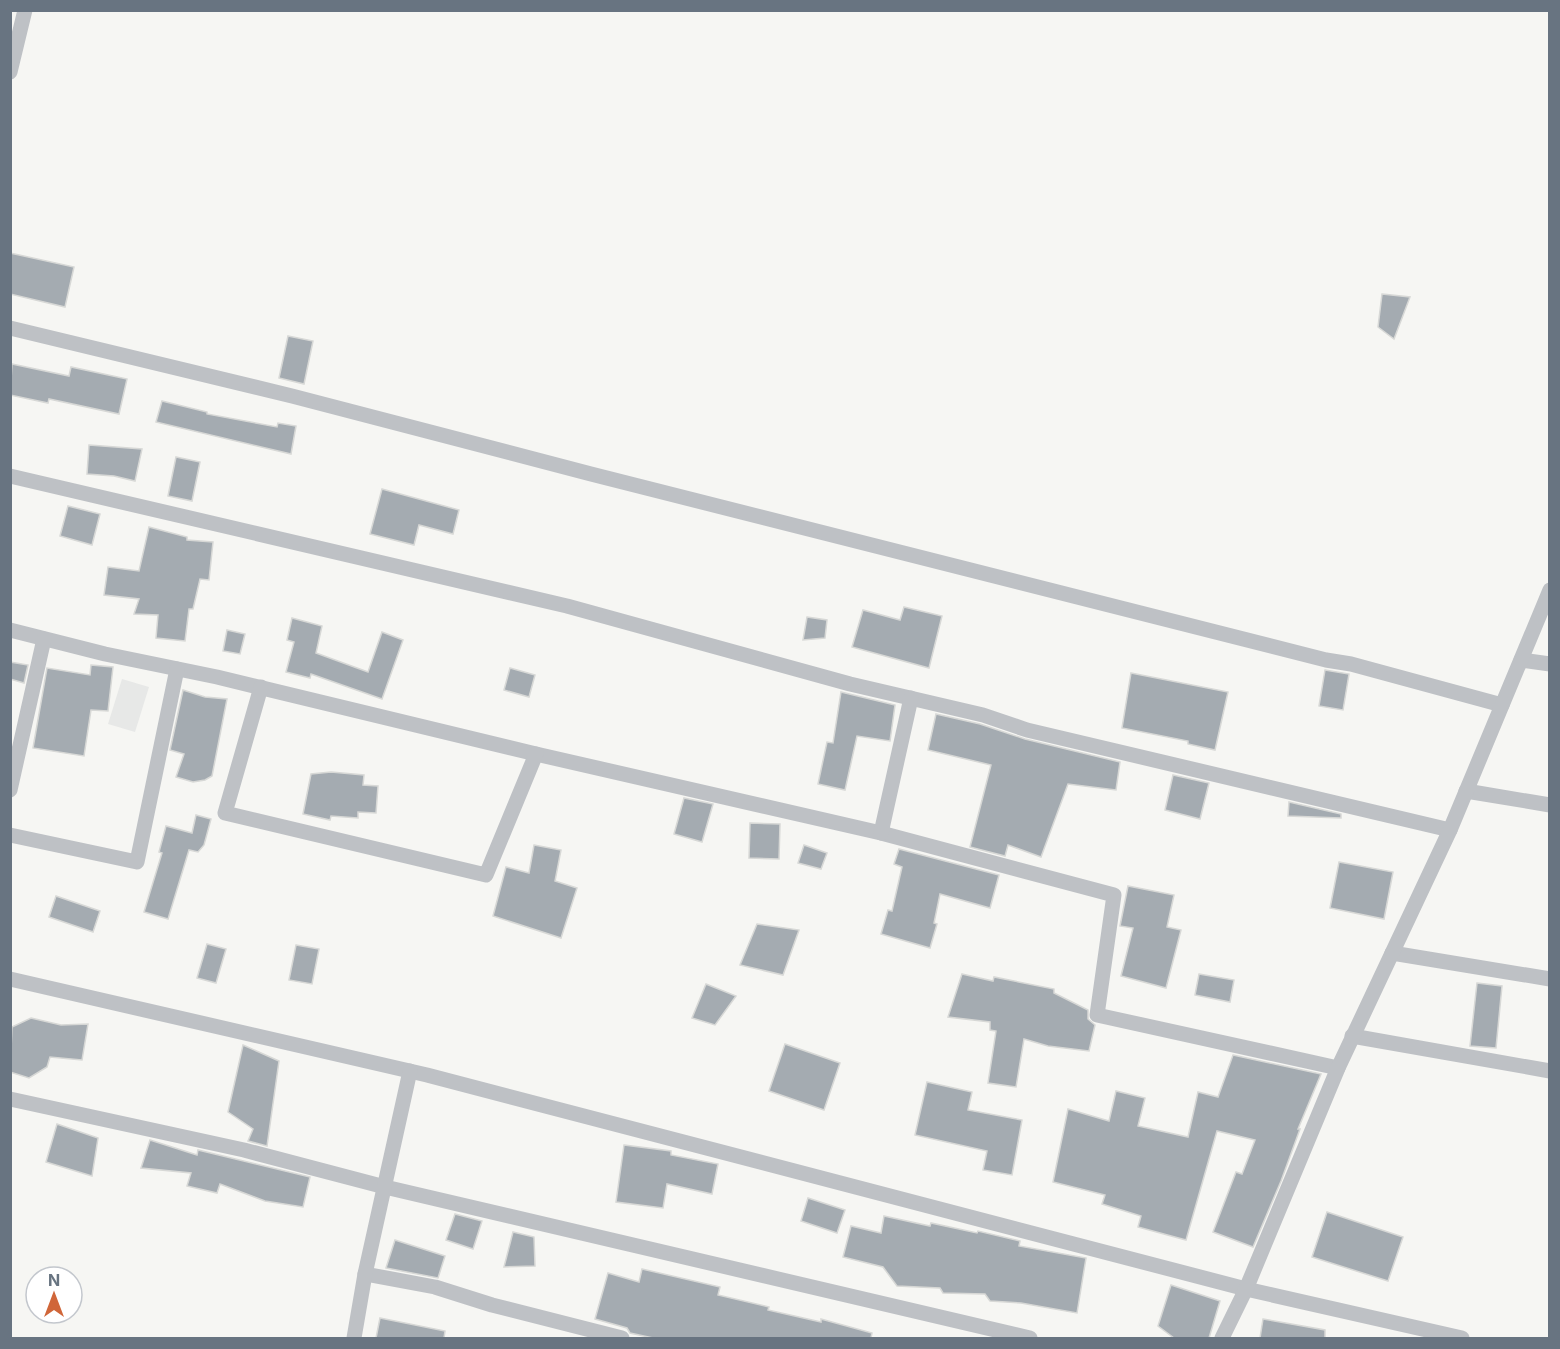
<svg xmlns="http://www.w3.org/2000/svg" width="1560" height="1349" font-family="Inter,sans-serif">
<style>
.built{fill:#e7e8e7}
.building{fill:#a4abb1;stroke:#d7d8d6;stroke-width:1.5}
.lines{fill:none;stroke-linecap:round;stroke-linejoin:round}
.street{stroke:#bec1c5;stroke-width:15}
</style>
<rect width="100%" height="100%" fill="#f6f6f3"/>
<!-- built -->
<path class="built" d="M122,679L149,687L135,732L108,724Z"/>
<!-- building -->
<g class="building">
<path d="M10,253L74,267L65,307L10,294Z"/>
<path d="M1382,294L1410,297L1394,339L1378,327Z"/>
<path d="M288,336L313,341L304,384L279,378Z"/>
<path d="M12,364L69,376L71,367L127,379L119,414L49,399L48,403L10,395Z"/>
<path d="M162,401L207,412V414L277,427L278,423L296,426L291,454L156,422Z"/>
<path d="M89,445L142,449L135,481L114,476L87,474Z"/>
<path d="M176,457L200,462L192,501L168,496Z"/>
<path d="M382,489L459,510L453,534L419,525L414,545L370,534Z"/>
<path d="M68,506L100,514L92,545L60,536Z"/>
<path d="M149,527L187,537V540L213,542L209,580L200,579L193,609H189L185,641L156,638L158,615L134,614L139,599L104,595L108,567L139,571Z"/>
<path d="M904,607L942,616L929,668L852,647L863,610L900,620Z"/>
<path d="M807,617L827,620L825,638L803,640Z"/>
<path d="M292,618L322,626L316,653L368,672L382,632L403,640L382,699L311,674L310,678L286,672L294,642L287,640Z"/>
<path d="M227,630L245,634L240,654L223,651Z"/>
<path d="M10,662L28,665L24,683L10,679Z"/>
<path d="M91,665L113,667L108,711L91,710L84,756L33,748L47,668L90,675Z"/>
<path d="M510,668L535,675L529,697L504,690Z"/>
<path d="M1325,670L1349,674L1343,710L1319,706Z"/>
<path d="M1131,673L1228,692L1215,750L1188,744V741L1122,728Z"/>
<path d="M183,690L205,697L227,699L212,776L205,780L193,782L176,777L184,754L170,750Z"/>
<path d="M841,692L895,705L890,741L857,736L845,790L818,784L827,742L833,743Z"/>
<path d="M936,714L980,724L1025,739L1120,762L1116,790L1068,784L1041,857L1008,845L1005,856L970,847L991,765L928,750Z"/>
<path d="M331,772L364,775L363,785L378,786L376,813L358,812V818L331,816L330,820L303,814L311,774Z"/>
<path d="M1173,775L1209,783L1200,819L1165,810Z"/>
<path d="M684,798L713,804L702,842L674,834Z"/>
<path d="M1289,802L1341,814V818L1288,816Z"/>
<path d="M196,815L211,819L204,845L198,852L189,850L168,919L144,912L162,853L159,852L166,826L192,833Z"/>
<path d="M750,823L780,824L779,859L749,858Z"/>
<path d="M534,845L561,850L555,881L577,888L561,938L493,916L506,867L529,873Z"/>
<path d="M804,845L827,853L821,869L798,863Z"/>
<path d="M899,849L999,875L990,908L940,894L934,923L937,924L930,948L881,934L888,910L892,911L902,867L894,864Z"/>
<path d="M1339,862L1393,872L1384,919L1330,908Z"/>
<path d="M1128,886L1174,895L1167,927L1181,930L1166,988L1121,976L1133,928L1120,926Z"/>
<path d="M56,896L100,911L93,932L49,917Z"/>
<path d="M757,924L799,930L783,975L740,965Z"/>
<path d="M207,944L226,949L216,983L197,978Z"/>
<path d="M296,945L319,949L312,984L289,980Z"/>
<path d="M962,974L993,981L994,977L1054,989V993L1088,1010V1019L1095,1025L1089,1051L1048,1046L1024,1039L1016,1087L988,1083L996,1031L990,1030V1022L948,1017Z"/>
<path d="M1199,974L1234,980L1230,1002L1195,995Z"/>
<path d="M1477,983L1502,986L1496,1048L1470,1046Z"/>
<path d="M706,984L736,996L715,1025L692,1018Z"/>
<path d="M31,1018L61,1025L88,1024L82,1060L50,1057L47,1067L29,1078L10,1072L12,1027Z"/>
<path d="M785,1044L840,1063L824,1110L769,1091Z"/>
<path d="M243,1045L279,1061L267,1146L248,1141L253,1129L228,1112Z"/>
<path d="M1233,1055L1321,1074L1298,1129H1300L1281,1181L1253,1247L1213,1232L1236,1172L1242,1174L1255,1140L1217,1131L1186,1240L1138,1227L1141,1216L1102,1204L1105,1195L1053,1182L1068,1109L1109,1121L1116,1091L1145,1098L1138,1126L1188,1137L1198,1092L1218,1097Z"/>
<path d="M927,1082L972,1092L968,1110L1022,1120L1012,1175L983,1170L987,1151L915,1135Z"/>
<path d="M57,1124L98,1138L92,1176L46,1162Z"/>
<path d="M150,1140L197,1155L198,1150L310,1177L303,1207L265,1201L220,1184L217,1193L187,1186L191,1173L141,1168Z"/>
<path d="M624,1145L671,1151V1155L718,1164L712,1194L667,1184L663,1208L616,1202Z"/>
<path d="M808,1198L845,1210L837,1233L801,1221Z"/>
<path d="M1327,1212L1403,1237L1388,1281L1312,1257Z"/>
<path d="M455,1214L482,1221L473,1249L446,1240Z"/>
<path d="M884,1216L930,1226L931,1223L977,1233L978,1231L1020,1241L1019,1246L1086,1258L1077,1313L1021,1303L990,1301L985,1294L943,1293L940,1288L897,1286L883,1267L843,1257L851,1226L881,1233Z"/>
<path d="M513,1232L534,1237L535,1266L504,1267Z"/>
<path d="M395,1240L445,1256L438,1278L386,1268Z"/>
<path d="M642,1269L720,1287L718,1295L769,1307L768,1310L821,1322V1319L872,1333L871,1338H653L630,1333L627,1328L595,1319L608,1273L639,1282Z"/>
<path d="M1171,1285L1220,1301L1209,1338H1174L1158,1326Z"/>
<path d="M380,1318L445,1331L444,1338H376Z"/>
<path d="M1263,1319L1325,1330V1338H1260Z"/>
</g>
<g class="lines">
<!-- street -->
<g class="street">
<path d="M10,72L25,10"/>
<path d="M10,328L292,396L591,474L1326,660L1351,664L1502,705"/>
<path d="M10,476L567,606L850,684L983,715L1027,730L1450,830"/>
<path d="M10,630L105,654L217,677L536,754L881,833L1114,895L1097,1015L1338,1068"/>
<path d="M1521,660L1550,664"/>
<path d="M261,687L225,813L486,875L536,754"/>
<path d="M10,790L44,639"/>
<path d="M1466,791L1550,805"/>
<path d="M881,833L911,698"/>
<path d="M10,835L137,862L177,669"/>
<path d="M1392,953L1550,979"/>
<path d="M10,979L427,1075L1246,1289L1462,1338"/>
<path d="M1352,1036L1550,1071"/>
<path d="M10,1099L244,1150L385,1187L1030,1338"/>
<path d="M365,1274L435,1287L492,1305L622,1338"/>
<path d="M354,1338L365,1274L410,1071"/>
<path d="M1222,1338L1246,1289L1338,1068L1450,830L1550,590"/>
</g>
</g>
<!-- border -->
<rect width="1560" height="1349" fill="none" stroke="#687481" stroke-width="24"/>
<!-- north arrow -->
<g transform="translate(54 1295)"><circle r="28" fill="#ffffff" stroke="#c3c7cd" stroke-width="1.5"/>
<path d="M0-4.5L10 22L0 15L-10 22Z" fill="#d06639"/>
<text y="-9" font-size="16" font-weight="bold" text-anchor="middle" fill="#687481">N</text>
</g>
</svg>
